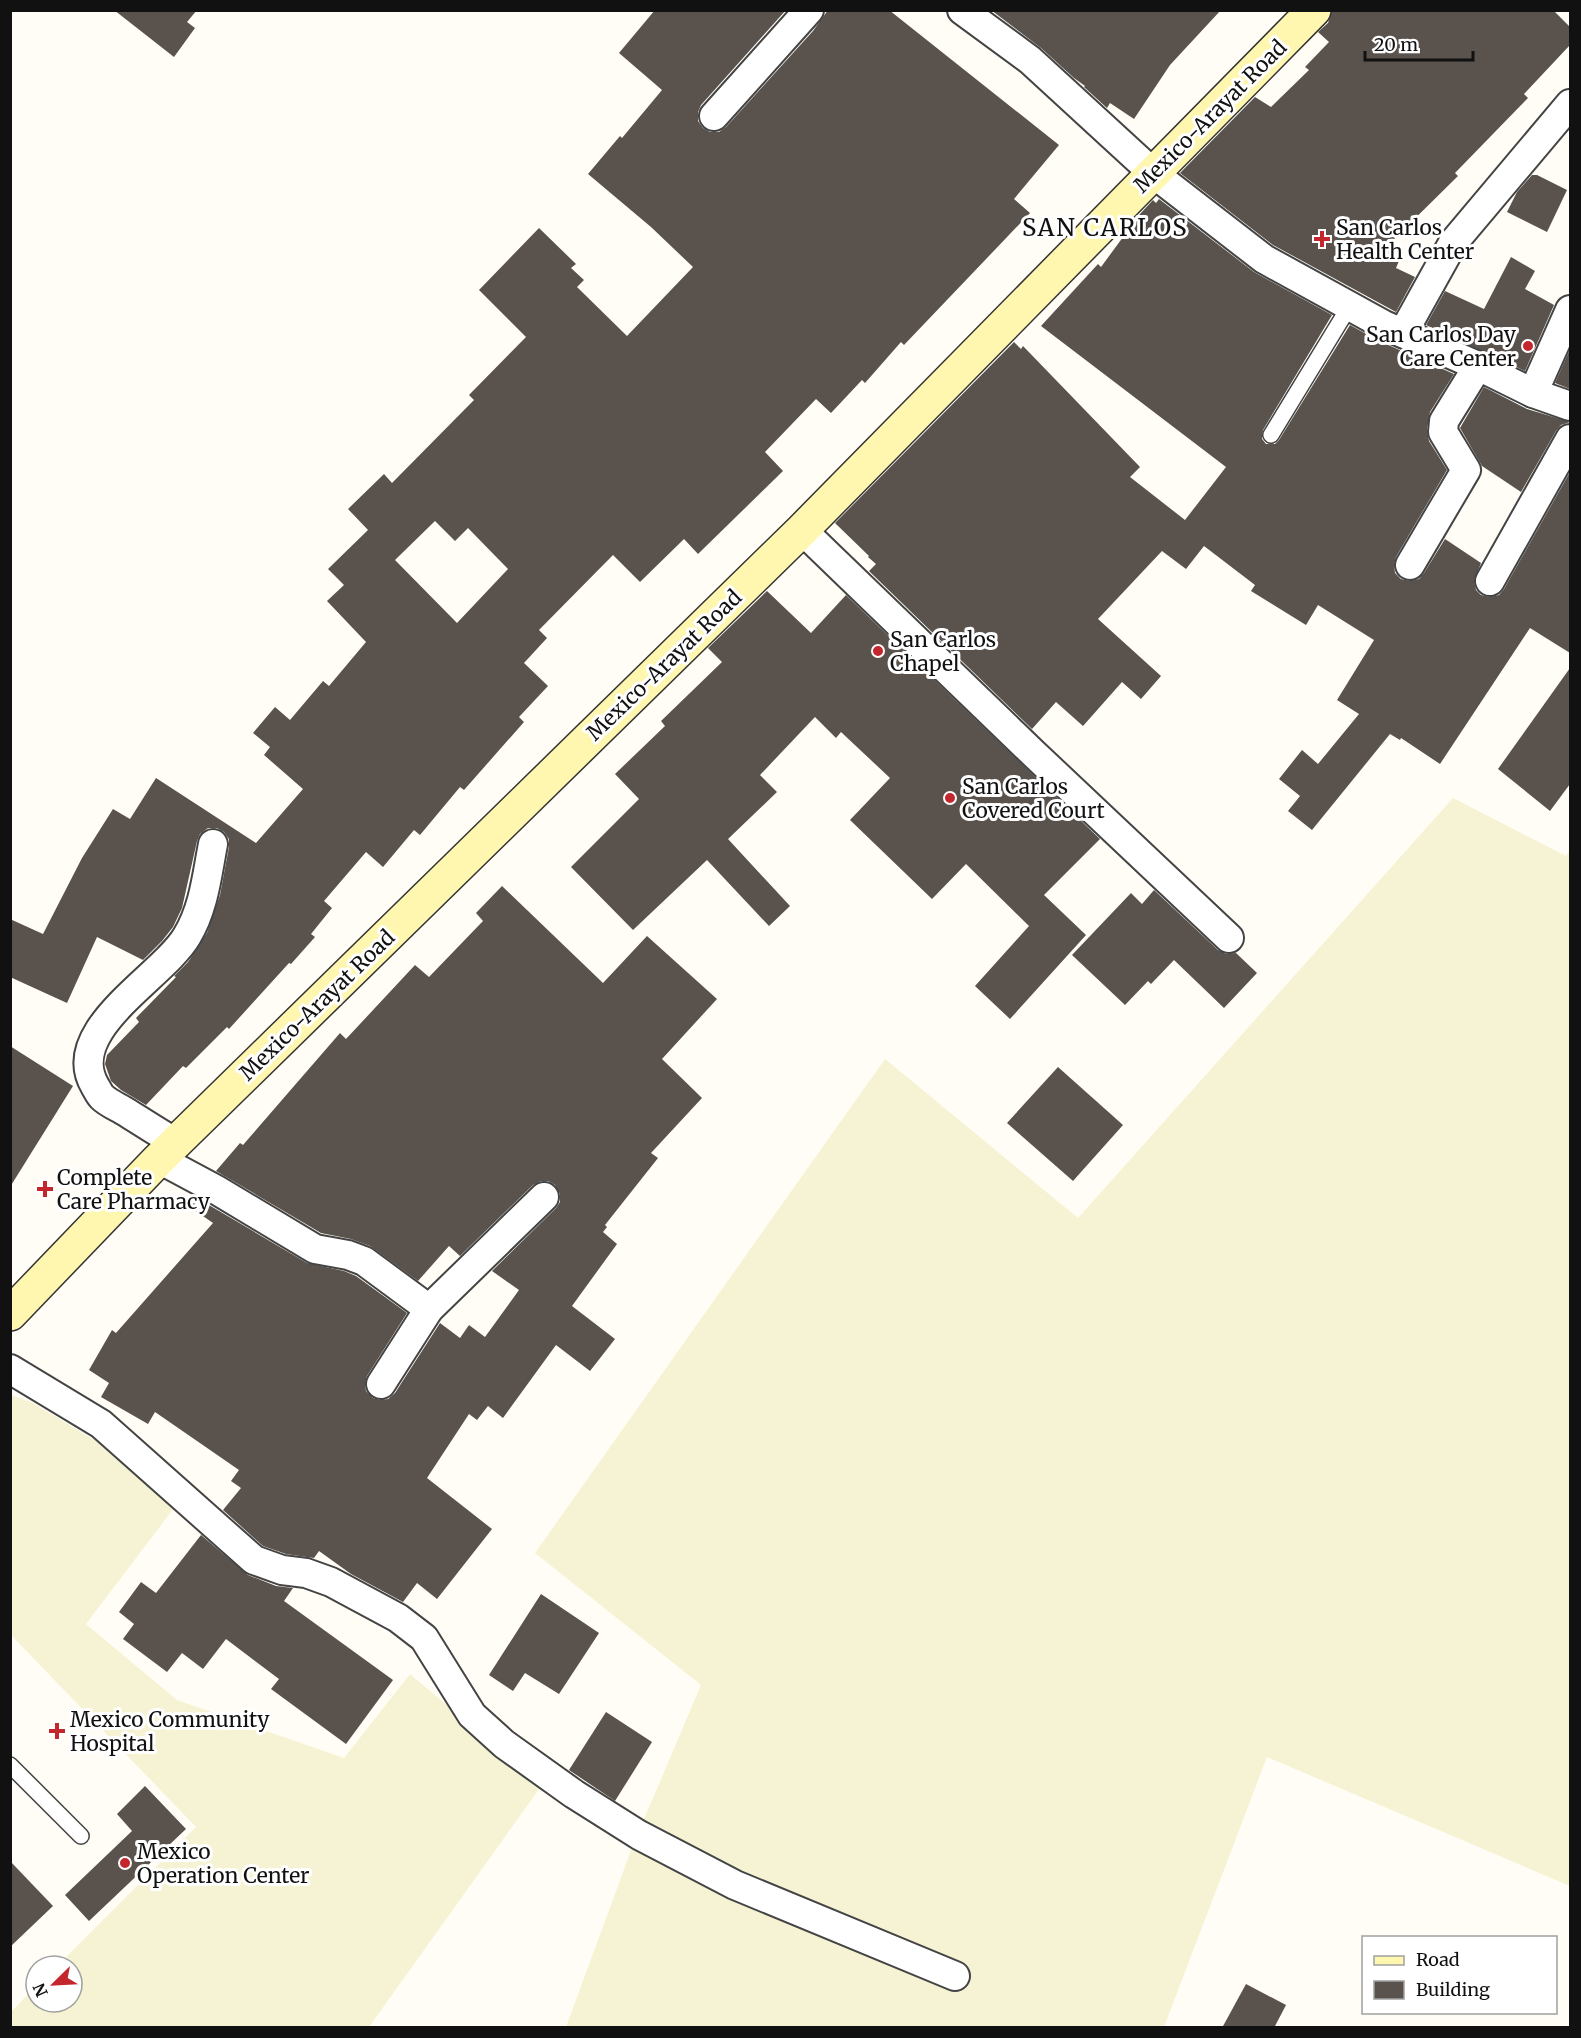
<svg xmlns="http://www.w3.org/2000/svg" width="1581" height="2038" font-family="Merriweather,serif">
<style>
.farmland{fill:#f6f3d4}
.building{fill:#5a524d;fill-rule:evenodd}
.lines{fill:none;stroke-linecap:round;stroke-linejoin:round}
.lane-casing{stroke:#444;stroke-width:18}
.street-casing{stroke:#444;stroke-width:32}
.secondary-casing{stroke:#333;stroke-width:36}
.lane{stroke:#fff;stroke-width:15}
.street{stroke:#fff;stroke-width:28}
.secondary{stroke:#fff6b0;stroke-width:33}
.poi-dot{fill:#c4262e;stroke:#fff;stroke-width:2}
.labels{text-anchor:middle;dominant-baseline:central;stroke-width:6;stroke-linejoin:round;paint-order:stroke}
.street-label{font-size:21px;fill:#111;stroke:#fff}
.poi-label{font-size:21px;fill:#111;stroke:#fff;text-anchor:start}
.quarter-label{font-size:24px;letter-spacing:1.5px;fill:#111;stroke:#fff}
</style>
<rect width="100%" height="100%" fill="#fffdf5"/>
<!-- farmland -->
<g class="farmland">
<path d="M1453,798L1566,856L1570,850V1886L1267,1757L1164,2027H566L633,1845L701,1685L535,1553L885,1059L1078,1218Z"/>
<path d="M11,1395L31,1402L96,1441L174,1508L86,1624L177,1700L344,1758L410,1674L542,1785L369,2027H11V2012L36,1986V2002H72V1966H57L196,1827L11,1635Z"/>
</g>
<!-- building -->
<g class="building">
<path d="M114,10H197L187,22L195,28L174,57Z"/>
<path d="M655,10H786L701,105L698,112V121L703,128L710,132H719L726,127L813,31L828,10H889L1059,145L1014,199L1030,213L904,345L901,342L865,383L862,380L831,413L816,399L765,452L783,471L698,554L684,539L640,582L613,555L539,630L547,638L524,663L548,686L519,717L524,722L464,790L460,787L420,835L414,830L383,867L366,852L324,901L332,908L311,934L315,937L291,964L289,963L229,1029L227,1027L186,1068L183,1066L146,1105L121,1090L111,1081L105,1064L107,1055L139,1022L136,1018L176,977L174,976L188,962L207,933L220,895L229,847V839L224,832L217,828H208L200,834L197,841L182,908L173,927L162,941L143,960L97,937L67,1003L10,977V919L43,934L82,858L113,809L130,819L156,778L256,843L303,789L264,755L270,747L253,733L275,707L290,720L323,681L329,686L366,642L327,601L344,585L328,569L368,530L348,509L384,474L392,483L474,400L469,395L526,337L479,290L539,228L576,264L571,268L584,280L577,287L627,336L693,267L651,227L588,174L620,136L622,138L662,90L619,53ZM435,521L455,541L468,528L508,569L457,623L395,560Z"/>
<path d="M991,10H1221L1170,65L1134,119L1110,103L1107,108L1084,87L1085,86L1074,78L1041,48Z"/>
<path d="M1332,10H1553L1570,27V45L1524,94L1528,98L1455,173L1458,176L1387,246L1402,254L1396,268L1415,277L1396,312L1273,245L1180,173L1255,97L1271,107L1309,70L1305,67L1329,42L1318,32L1328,23Z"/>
<path d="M1532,175H1537L1567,190L1547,232L1507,212L1517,192Z"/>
<path d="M1159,199L1254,272L1332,315L1263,430L1262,439L1266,444H1275L1279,440L1350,325L1377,340L1454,374L1430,412L1427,430L1429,441L1447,470L1396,557L1394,565L1395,573L1401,579L1410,581L1419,579L1424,573L1445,539L1481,563L1474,581L1476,590L1481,595L1490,597L1499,595L1504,589L1570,472V653L1530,628L1440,764L1401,738L1400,740L1390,734L1312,830L1288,811L1300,796L1279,779L1302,750L1318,764L1359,714L1337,700L1374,640L1318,605L1306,625L1251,591L1255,585L1204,546L1186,569L1162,551L1098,619L1161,676L1141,699L1122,682L1083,726L1056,702L1032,729L869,571L876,564L868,557L869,556L835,523L1014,342L1021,349L1023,346L1140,467L1130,477L1185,520L1226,467L1041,326L1098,264L1101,267L1140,214L1153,200L1156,203Z"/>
<path d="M1511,257L1535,271L1525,289L1554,305L1525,371L1426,325L1445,291L1484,309Z"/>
<path d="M1570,349V389L1555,383Z"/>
<path d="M1484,387L1527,409L1570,422L1561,425L1556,431L1521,492L1482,466L1460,428Z"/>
<path d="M767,591L811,633L846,595L1100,839L1044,895L1086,935L1010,1019L975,986L1029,926L966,864L932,899L850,820L890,778L841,732L836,738L815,717L760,775L777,792L728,839L790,906L769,926L707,860L633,930L571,867L639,799L615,774L665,726L661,721L722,662L708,648Z"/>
<path d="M1570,668V784L1550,811L1498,769Z"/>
<path d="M502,886L603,983L647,936L717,999L662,1059L702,1098L651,1153L658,1158L605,1225L607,1227L603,1232L617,1244L572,1306L615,1339L590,1371L556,1345L503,1418L488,1406L477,1420L469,1414L427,1478L492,1529L437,1599L417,1583L403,1602L351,1574L319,1551L314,1558L286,1554L263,1546L223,1510L241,1488L231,1481L239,1470L155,1412L148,1424L101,1397L109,1383L89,1370L112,1330L116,1333L213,1223L190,1207L197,1198L307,1263L344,1271L356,1276L407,1313L367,1376L365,1384L366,1391L373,1398L380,1400L388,1399L395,1393L440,1323L460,1338L469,1325L485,1337L519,1290L492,1271L556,1208L560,1202V1194L555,1185L548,1181H541L533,1185L460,1256L449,1246L418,1281L370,1246L351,1239L321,1233L216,1171L240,1143L243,1145L340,1033L346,1039L415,965L429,977L483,921L476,913Z"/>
<path d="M1154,890L1218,950L1226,954L1236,953L1257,973L1224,1008L1174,960L1151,984L1148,981L1125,1005L1072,955L1131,893L1142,904Z"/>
<path d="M10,1046L73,1086L10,1187Z"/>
<path d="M1058,1067L1123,1125L1073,1181L1007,1123Z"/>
<path d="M201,1535L248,1575L276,1586L293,1588L284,1601L393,1680L346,1744L271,1689L279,1679L226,1639L203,1669L182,1653L167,1672L123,1639L134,1624L119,1612L141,1582L156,1593Z"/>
<path d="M541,1594L599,1633L559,1694L525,1673L513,1691L489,1675Z"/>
<path d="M606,1712L652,1742L615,1801L569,1770Z"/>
<path d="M145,1786L186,1829L89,1921L65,1895L132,1831L117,1814Z"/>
<path d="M10,1861L53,1906L10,1947Z"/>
<path d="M1246,1984L1286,2005L1274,2028H1222Z"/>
</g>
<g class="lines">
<defs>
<g id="lane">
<path d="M1271,435L1349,307"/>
<path d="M10,1765L81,1836"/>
</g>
<g id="street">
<path d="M962,10L1030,60L1153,173L1264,259L1384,325L1478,366L1533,393L1570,406"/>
<path d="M714,116L809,10"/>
<path d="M1403,333L1453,243L1570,104"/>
<path d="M1533,393L1570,310"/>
<path d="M802,530L1033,753L1229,938"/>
<path d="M1410,565L1466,470L1443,432L1444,421L1478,366"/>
<path d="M1490,581L1570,439"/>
<path d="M176,1143C159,1133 142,1122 126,1112C118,1107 108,1103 102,1097C99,1094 97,1089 95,1086C62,1030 163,977 187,936C204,908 207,875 213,844"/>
<path d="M159,1159L215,1189L315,1249L348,1255L364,1261L429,1309"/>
<path d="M10,1369L101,1424L254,1560L282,1570L306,1573L331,1582L398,1618L424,1638L472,1715L504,1744L574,1794L639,1835L735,1885L955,1976"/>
<path d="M381,1384L429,1309L544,1197"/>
</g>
<path id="secondary" d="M10,1314L159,1159L802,530L1314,10"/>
</defs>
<!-- lane casing -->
<use href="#lane" class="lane-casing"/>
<!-- street casing -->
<use href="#street" class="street-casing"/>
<!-- secondary casing -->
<use href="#secondary" class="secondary-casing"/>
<!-- lane -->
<use href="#lane" class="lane"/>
<!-- street -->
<use href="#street" class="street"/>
<!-- secondary -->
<use href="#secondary" class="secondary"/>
</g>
<!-- markers -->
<g class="poi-dot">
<path d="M1319 230h6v6h6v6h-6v6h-6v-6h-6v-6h6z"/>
<circle cx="1528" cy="346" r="6"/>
<circle cx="878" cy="651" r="6"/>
<circle cx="950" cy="798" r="6"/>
<path d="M42 1180h6v6h6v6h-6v6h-6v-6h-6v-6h6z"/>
<path d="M54 1722h6v6h6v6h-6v6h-6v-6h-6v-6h6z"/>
<circle cx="125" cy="1863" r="6"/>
</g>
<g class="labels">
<!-- street labels -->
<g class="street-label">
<text transform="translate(1210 116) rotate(-45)">Mexico-Arayat Road</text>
<text transform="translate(664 665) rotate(-44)">Mexico-Arayat Road</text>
<text transform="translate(317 1005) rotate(-44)">Mexico-Arayat Road</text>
</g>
<!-- poi labels -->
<g class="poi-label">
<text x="1336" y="227">San Carlos<tspan x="1336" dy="24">Health Center</tspan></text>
<text x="1516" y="334" text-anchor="end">San Carlos Day<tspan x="1516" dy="24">Care Center</tspan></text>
<text x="890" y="639">San Carlos<tspan x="890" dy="24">Chapel</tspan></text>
<text x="962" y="786">San Carlos<tspan x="962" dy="24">Covered Court</tspan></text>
<text x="57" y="1177">Complete<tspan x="57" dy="24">Care Pharmacy</tspan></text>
<text x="70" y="1719">Mexico Community<tspan x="70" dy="24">Hospital</tspan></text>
<text x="137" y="1851">Mexico<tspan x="137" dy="24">Operation Center</tspan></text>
</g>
<!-- quarter labels -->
<g class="quarter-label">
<text x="1105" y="227">SAN CARLOS</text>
</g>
</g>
<!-- border -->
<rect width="1581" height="2038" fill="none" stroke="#111111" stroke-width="24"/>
<!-- legend -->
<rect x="1362" y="1936" width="195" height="78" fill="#ffffff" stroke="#a0a0a0" stroke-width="1.5"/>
<rect x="1374" y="1956" width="30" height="9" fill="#fff6b0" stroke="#a0a0a0" stroke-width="1.5"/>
<text x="1416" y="1966" font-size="18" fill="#111111">Road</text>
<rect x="1374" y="1981" width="30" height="18" fill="#5a524d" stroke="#a0a0a0" stroke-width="1.5"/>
<text x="1416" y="1996" font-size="18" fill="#111111">Building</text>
<!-- north arrow -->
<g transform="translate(54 1984) rotate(246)"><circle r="28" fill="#ffffff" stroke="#a0a0a0" stroke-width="1.5"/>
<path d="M0-4.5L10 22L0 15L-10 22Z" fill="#c4262e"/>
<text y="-9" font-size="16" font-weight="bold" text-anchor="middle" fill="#111111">N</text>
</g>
<!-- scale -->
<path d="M1365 51v9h108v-9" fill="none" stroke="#111111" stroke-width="3"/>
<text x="1374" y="51" font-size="18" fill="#111111" stroke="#ffffff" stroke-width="4.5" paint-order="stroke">20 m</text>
</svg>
